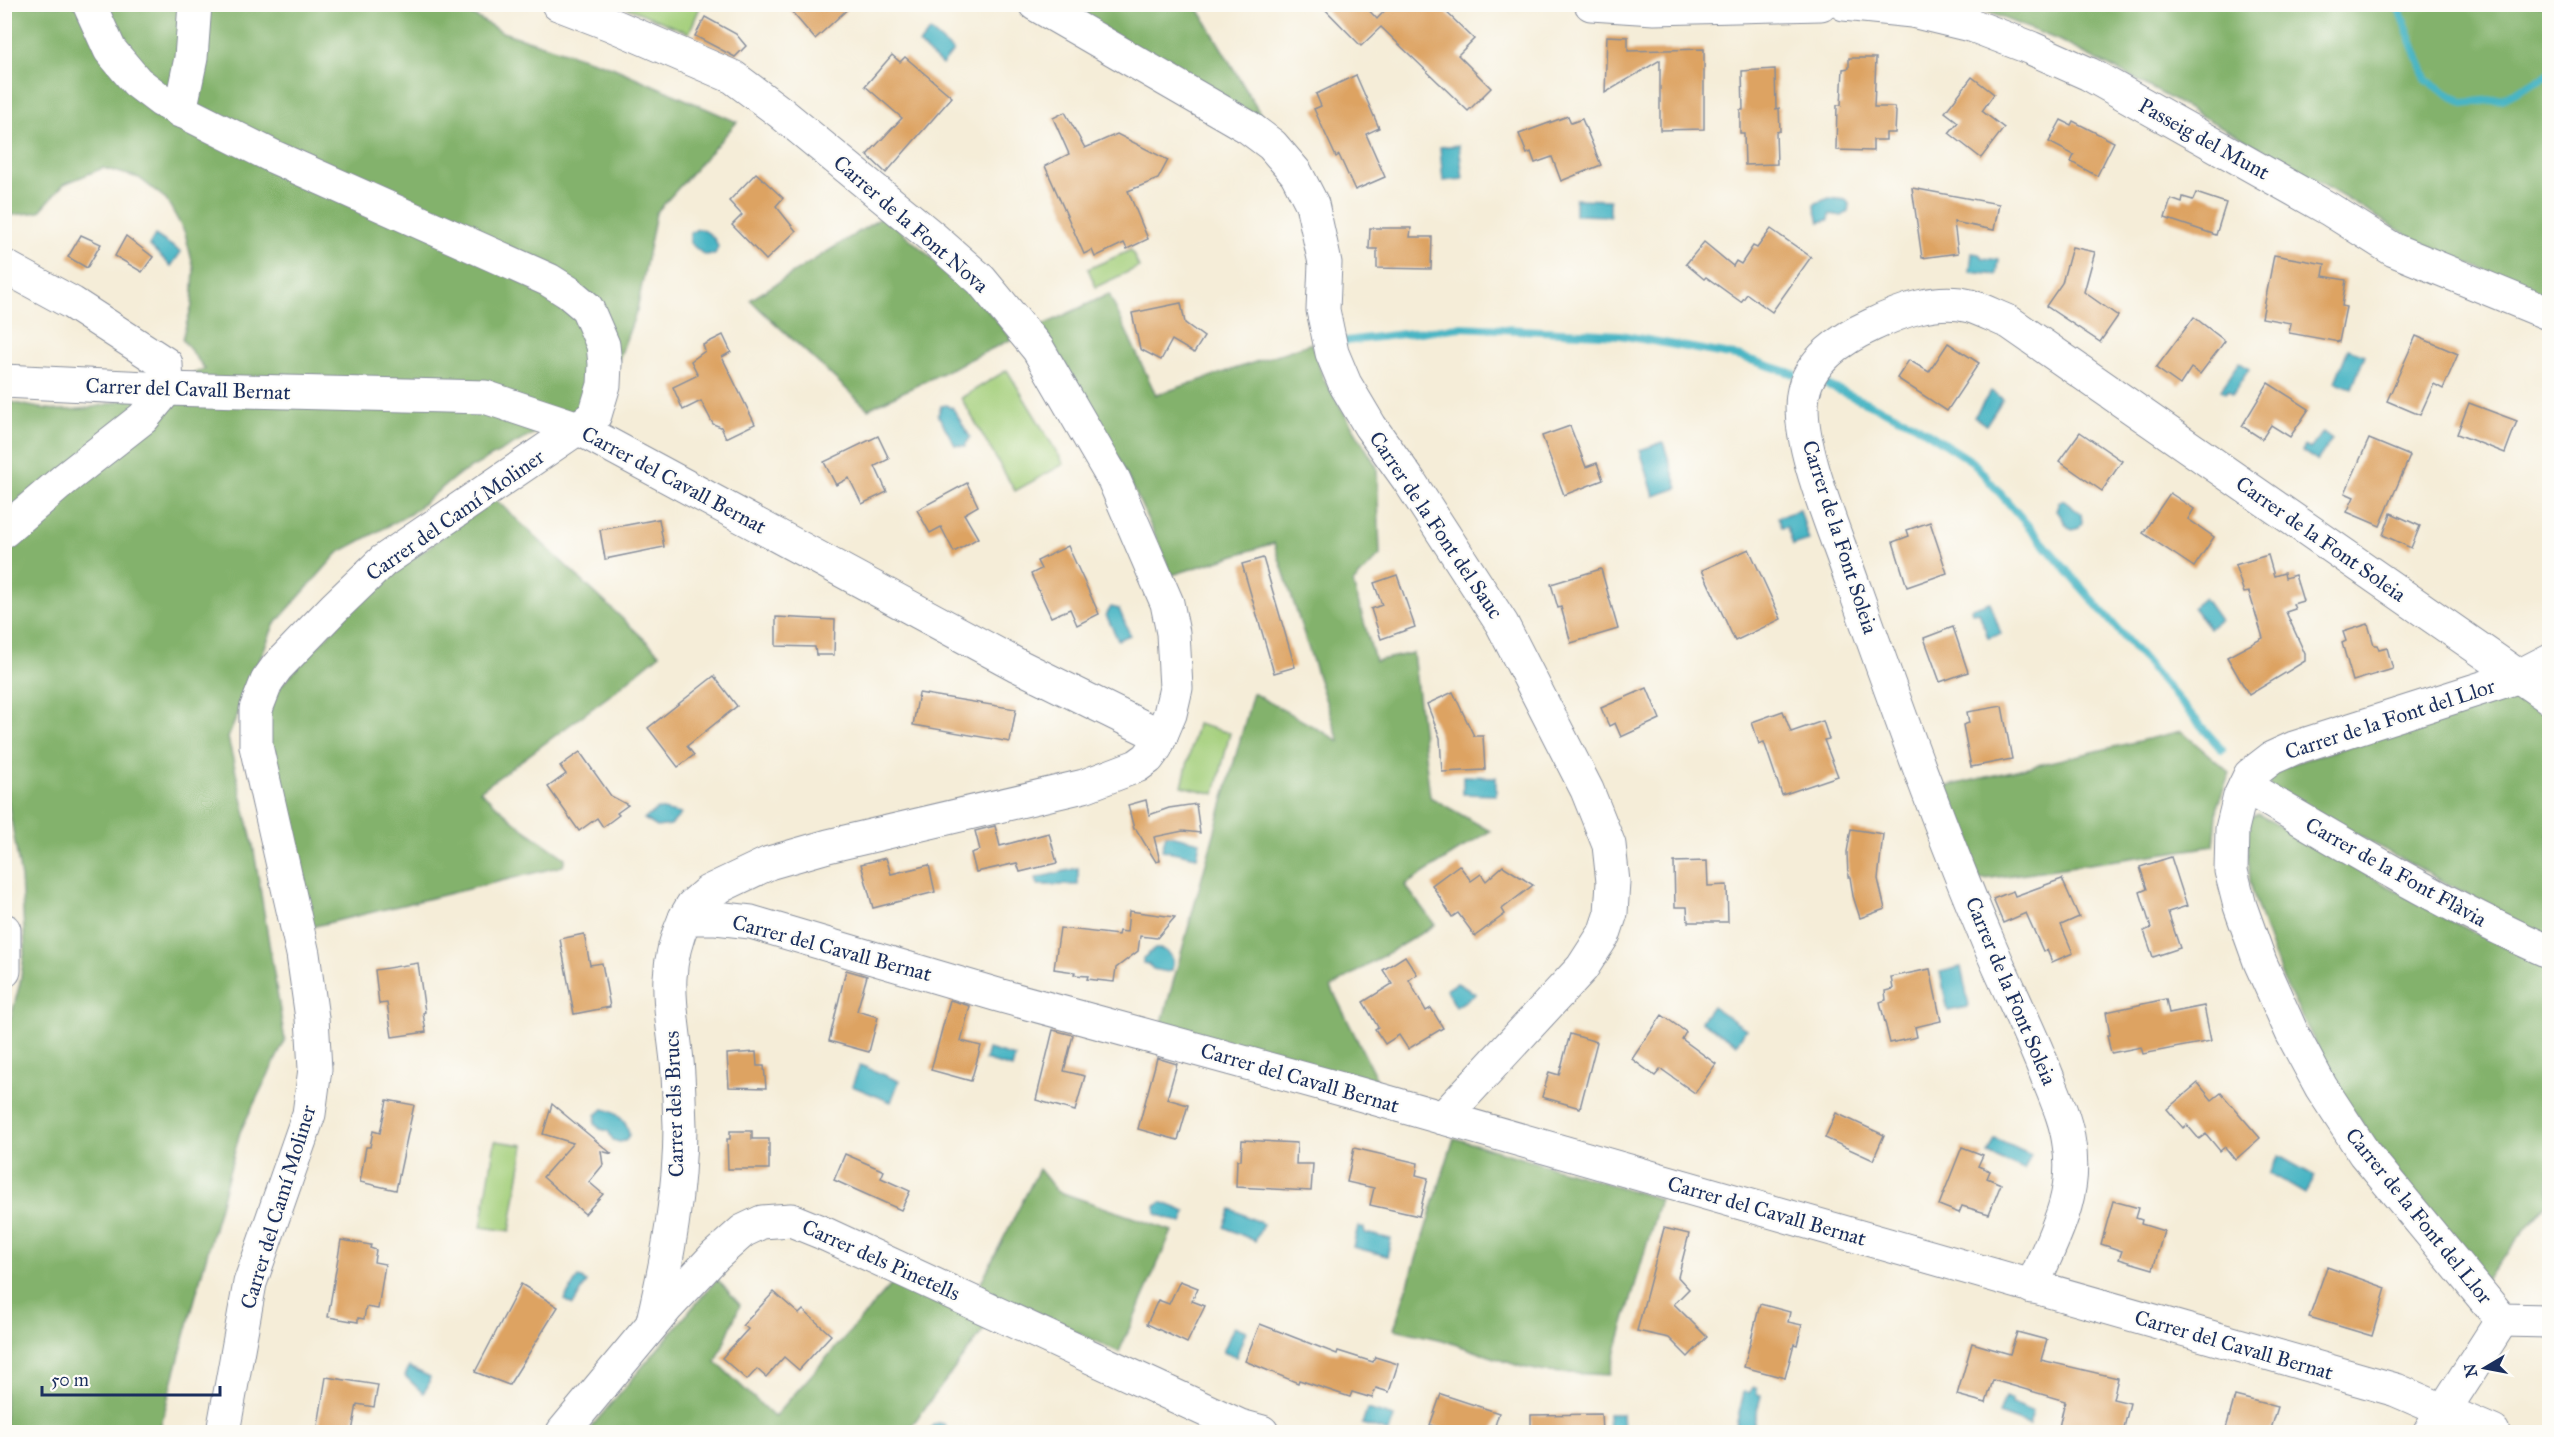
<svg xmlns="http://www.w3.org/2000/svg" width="2554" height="1437" font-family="'IM FELL Great Primer',serif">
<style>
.green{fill:#a4cf7c;stroke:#607f6d;stroke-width:1.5}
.forest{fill:#83b26c;stroke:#4f7065;stroke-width:1.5}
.water{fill:#48b5c4;stroke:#327291;stroke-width:1.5}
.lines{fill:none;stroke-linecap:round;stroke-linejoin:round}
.stream{stroke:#48b5c4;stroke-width:8}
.building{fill:#dda362}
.minor-casing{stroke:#888e9b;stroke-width:35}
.minor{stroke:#fff;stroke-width:33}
.labels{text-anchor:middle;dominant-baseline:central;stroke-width:4.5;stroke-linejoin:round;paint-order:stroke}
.street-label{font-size:21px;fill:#1b2f5e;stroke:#fdfcf7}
</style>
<rect width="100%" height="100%" fill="#fdfcf7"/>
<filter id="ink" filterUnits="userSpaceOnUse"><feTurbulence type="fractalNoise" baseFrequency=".0167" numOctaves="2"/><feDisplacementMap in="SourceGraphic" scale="12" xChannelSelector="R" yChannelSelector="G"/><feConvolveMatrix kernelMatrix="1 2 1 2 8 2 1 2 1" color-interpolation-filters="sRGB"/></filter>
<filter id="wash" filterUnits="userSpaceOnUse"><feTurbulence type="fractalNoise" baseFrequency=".008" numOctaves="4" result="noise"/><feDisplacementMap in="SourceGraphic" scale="24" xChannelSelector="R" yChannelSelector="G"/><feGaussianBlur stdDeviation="1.35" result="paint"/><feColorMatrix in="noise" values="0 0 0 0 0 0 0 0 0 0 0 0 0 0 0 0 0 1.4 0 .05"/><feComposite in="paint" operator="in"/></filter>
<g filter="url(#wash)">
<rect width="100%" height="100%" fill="#f5edd8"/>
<!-- green -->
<g class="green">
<path d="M621,5H701L689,33Z"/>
<path d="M1131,250L1139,267L1096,287L1088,269Z"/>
<path d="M1007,370L1064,464L1015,491L961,398Z"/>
<path d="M1197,724L1230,733L1215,794L1182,786Z"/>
<path d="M495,1141L524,1145L510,1231L481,1227Z"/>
</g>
<!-- forest -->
<g class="forest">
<path d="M5,5H455L502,32L612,67L737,122L656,213L637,310L606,394L458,475L410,514L338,553L274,625L228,738L253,845L285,1041L240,1132L159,1432H5L4,1025L11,1017L20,983L25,948L21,878L4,778V400C22,405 41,409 59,410C110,411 159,386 205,369L182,339L192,305L194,269L185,233L166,199L139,178L103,168L64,184L39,212L5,216Z"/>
<path d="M1063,5H1196L1265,122Z"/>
<path d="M1970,5H2549V296L2520,286L2417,241L2283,161L2133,78L2058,40Z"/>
<path d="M884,216L976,297L1012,339L868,409L750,300Z"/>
<path d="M1109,294L1156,395L1312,343L1323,378L1377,467L1380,555L1353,583L1375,661L1413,653L1430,797L1490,831L1405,885L1435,925L1331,987L1381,1088L1161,1026L1253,693L1339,741L1274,543L1172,575C1136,488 1093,404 1041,326Z"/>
<path d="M494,498L660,654L609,696L480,791L522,828L565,858L563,866L307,928L265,740L273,694L366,594Z"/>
<path d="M2514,695L2522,696L2549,716V939L2271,788L2268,779L2275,769Z"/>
<path d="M2181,731L2230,773L2218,804L2214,846L1978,880L1940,788Z"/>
<path d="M2258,814L2451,921L2549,969V1201L2486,1279L2442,1233L2343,1097L2283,980L2257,907L2250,881L2247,843L2249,818Z"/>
<path d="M1454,1138L1660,1199L1609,1375L1546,1372L1522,1367L1442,1340L1394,1329Z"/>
<path d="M1039,1169L1057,1191L1172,1231L1119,1352L978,1288Z"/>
<path d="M717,1279L740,1305L716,1362L774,1417L892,1284L988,1324L907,1432H587Z"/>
</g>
<!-- water -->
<g class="water">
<path d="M930,31L953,51L942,65L919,44Z"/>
<path d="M1459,145L1463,179L1443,181L1440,147Z"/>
<path d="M1829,198L1846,200L1849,204L1848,212L1842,216L1830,214L1829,220L1819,222L1814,204Z"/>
<path d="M1575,199L1610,200V216L1575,215Z"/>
<path d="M697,229C706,229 716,238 718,247L715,254L704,255L690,243V234Z"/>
<path d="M155,235L181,252L171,266L149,245Z"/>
<path d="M1972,253L1979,254L1983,258L1999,260L1997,275L1970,272Z"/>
<path d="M2348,349L2365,355L2352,388L2335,382Z"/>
<path d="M2239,362L2249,369L2233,394L2228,390L2225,393L2221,390Z"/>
<path d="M1991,391L2003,399L1986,425L1974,417Z"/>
<path d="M947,405L950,408L952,407L970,437L965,446L955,445L938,415L941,406Z"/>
<path d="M2323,432L2332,439L2317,461L2302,451L2305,446L2310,449Z"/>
<path d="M1663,442L1678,488L1654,496L1640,450Z"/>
<path d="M2063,500L2081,514L2082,522L2079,528L2072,530C2063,524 2064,517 2056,511L2059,502Z"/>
<path d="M1800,510L1809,540L1793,545L1787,527L1782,528L1778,517Z"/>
<path d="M2204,598L2220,620L2209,628L2193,607Z"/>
<path d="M1990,602L2001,634L1988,638L1979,612L1972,613L1971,608Z"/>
<path d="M1111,607L1119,609L1130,635L1118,640L1106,615Z"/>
<path d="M1463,776L1496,777V795L1463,794Z"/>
<path d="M658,809L681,814L671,825L657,827L644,819Z"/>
<path d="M1166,834L1200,842L1197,857L1162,850Z"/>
<path d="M1078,868V885H1038L1036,878Z"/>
<path d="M1155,949C1168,948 1176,957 1172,970L1168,972L1153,969L1149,964L1143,963V958Z"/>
<path d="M1961,967L1969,1005L1967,1007L1948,1011L1940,972Z"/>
<path d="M1457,983L1476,994L1456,1007L1446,990Z"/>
<path d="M1712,1006L1746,1029L1737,1044L1701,1021Z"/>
<path d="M988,1049L1015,1057L1012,1068L985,1060Z"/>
<path d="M860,1065L899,1081L891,1102L852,1086Z"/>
<path d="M603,1109C616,1111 628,1122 629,1135L625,1141L619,1142L613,1140L608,1131L600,1129L595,1124L596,1115Z"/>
<path d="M1995,1139L2031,1155L2024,1170L1988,1154Z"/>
<path d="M2279,1156L2315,1176L2305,1194L2269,1173Z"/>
<path d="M1161,1202L1186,1212L1182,1223L1156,1214L1155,1207Z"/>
<path d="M1231,1209L1263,1224L1255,1241L1224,1227Z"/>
<path d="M1358,1226L1364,1228L1365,1233L1391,1239L1387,1256L1353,1247Z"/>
<path d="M578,1277L587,1282L573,1305L564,1300Z"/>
<path d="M1234,1326L1246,1331L1236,1357L1223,1352Z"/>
<path d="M409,1367L430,1377L428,1386L423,1393L405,1376Z"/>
<path d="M1753,1387L1757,1389V1395L1761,1396L1752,1430L1736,1426L1744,1392L1749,1393Z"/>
<path d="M2005,1397L2012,1400L2011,1403L2033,1412L2029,1425L1999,1414Z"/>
<path d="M1367,1409L1394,1417L1389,1432L1362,1424Z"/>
<path d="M1608,1414H1622L1623,1432H1609Z"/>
<path d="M938,1423L944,1424L948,1432H929L933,1425Z"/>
</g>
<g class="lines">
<!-- stream -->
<g class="stream">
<path d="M2397,4L2427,81L2463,103L2502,99L2550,74"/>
<path d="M1346,341L1461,327L1620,335L1741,357L1794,374"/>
<path d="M1827,385L1914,424L1973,462L2222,750"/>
</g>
</g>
<g id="blocks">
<!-- building -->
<g class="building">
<path d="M785,4H853L815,39Z"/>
<path d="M1320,4H1363L1377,19L1391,4H1438L1474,39L1458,55L1491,88L1468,111L1381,27L1361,46Z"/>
<path d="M705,17L736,34L746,46L735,57L695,36Z"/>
<path d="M1607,36L1628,37V51L1704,49V129L1660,130V60L1605,93Z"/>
<path d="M892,55L900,62L905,57L952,97L886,173L867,155L902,118L865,86Z"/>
<path d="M1849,58H1876L1874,107H1894L1896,112L1895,133H1886V140H1873V151L1836,150L1837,105H1841L1843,69L1849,68Z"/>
<path d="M1775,69L1776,109L1779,108L1780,131L1776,132L1777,164L1745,165L1744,133H1740V110H1743L1742,71Z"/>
<path d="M1356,75L1379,128L1366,134L1385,177L1355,190L1339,155L1336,157L1314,109L1321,106L1316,94Z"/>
<path d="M1972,77L1994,94L1982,111L2004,128L1981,158L1949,133L1958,122L1945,112Z"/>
<path d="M1065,112L1085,148L1117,134L1168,160L1158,179L1128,191L1148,239L1127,249L1124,243L1095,257L1092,250L1084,254L1045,166L1069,154L1053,118Z"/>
<path d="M1568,116L1571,123L1582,119L1601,165L1561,181L1552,157L1535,163L1531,152L1527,154L1519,134Z"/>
<path d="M2061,120L2071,125L2073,121L2114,142L2097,176L2071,162L2074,155L2049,142Z"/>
<path d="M756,173L783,198L776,206L796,231L766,260L732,225L742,215L729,201Z"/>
<path d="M1912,188L1999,204L1994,230L1954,222L1958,253L1922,258Z"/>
<path d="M2196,193L2226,203L2216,235L2165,218L2171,199L2182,203L2183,197L2193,200Z"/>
<path d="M1370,228H1411L1410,237H1432L1431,269L1377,268V249H1369Z"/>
<path d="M1771,229L1811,257L1772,312L1747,294L1741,302L1706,277L1704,279L1686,264L1704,242L1733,266L1736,261L1741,264L1753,246L1757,248Z"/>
<path d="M81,235L101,244L87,268L68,257Z"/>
<path d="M126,236L153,257L142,272L115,256Z"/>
<path d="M2072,247L2095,252L2084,292L2118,316L2100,342L2046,306L2062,283Z"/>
<path d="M2274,255L2325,264L2323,276L2346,280L2342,306L2346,307L2339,342L2289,333L2291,323L2262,318Z"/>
<path d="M1181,303L1185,323L1204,337L1194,353L1172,340L1161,360L1140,349L1132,313Z"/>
<path d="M2194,317L2225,341L2200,374L2191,368L2180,385L2156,368Z"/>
<path d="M723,335L731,352L722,357L755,424L726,438L721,427L713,424L701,401L683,410L673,387L698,375L691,361L705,351L703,345Z"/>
<path d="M2416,336L2458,354L2443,389L2434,384L2420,415L2387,401Z"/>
<path d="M1948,343L1979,363L1947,411L1897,378L1909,360L1929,372Z"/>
<path d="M2268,383L2309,409L2290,437L2271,425L2262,439L2242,426Z"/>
<path d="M2469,403L2517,421L2505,453L2457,434Z"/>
<path d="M1570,426L1586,467L1597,463L1603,480L1564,495L1542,436Z"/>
<path d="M2080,432L2122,461L2102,491L2059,461Z"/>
<path d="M878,436L889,459L875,466L887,492L862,504L849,478L836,485L824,462Z"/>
<path d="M2369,439L2410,456L2380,526L2347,512L2354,497L2345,493Z"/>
<path d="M967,483L978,506L964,514L978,538L954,552L941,527L930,533L917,510Z"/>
<path d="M2170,493L2194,509L2188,519L2214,537L2194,567L2143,533Z"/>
<path d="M2391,513L2420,526L2411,548L2383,535Z"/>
<path d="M659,519L664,547L605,559L600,530Z"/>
<path d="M1930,522L1947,573L1907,587L1893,542L1909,536L1907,530Z"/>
<path d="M1068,546L1099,614L1077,625L1070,609L1051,617L1031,574L1041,569L1037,561Z"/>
<path d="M1749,549L1781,619L1735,641L1702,570Z"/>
<path d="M2268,555L2274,576L2284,573L2285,578L2295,575L2303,601L2293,604L2295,609L2286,612L2305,654V661L2249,695L2227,657L2263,638L2249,592L2244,593L2235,565Z"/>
<path d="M1263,558L1295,667L1274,673L1242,564Z"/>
<path d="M1601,569L1618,629L1571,643L1561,607L1558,608L1551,584Z"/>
<path d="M1397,575L1415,627L1381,639L1371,609L1382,605L1374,583Z"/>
<path d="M776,617L835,620L834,655H816L815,647L776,646Z"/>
<path d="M2368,624L2374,645H2377L2379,650L2387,648L2393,669L2353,681L2342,643L2346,641L2343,632Z"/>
<path d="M1953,627L1968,672L1940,682L1924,638Z"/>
<path d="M714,676L737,706L687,746L694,755L678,767L648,728Z"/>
<path d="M1647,688L1660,719L1621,737L1615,723L1609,726L1601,708Z"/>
<path d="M1453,692L1474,736H1483L1485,770L1442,772L1440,738L1427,704Z"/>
<path d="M919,693L1016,709L1010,742L913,725Z"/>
<path d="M2002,706L2012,759L1971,767L1963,725L1969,723L1967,712Z"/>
<path d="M1783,711L1791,732L1823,721L1829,739L1824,740L1838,776L1782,795L1764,742L1759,744L1752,722Z"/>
<path d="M580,752L611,796L628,805L617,813L619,815L603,827L597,818L579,831L548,787L566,774L560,766Z"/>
<path d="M1146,800L1149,815L1169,808L1196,804L1200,833L1183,831L1154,837L1160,861L1156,862L1136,829H1134L1128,805Z"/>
<path d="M995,826L1000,846L1049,833L1057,863L1020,872L1017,863L976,872L971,853L980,850L975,831Z"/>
<path d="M1851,829L1883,834L1878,879L1885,909L1860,918L1853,896L1850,877H1848L1847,852Z"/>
<path d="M2171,857L2187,906L2168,912L2180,948L2153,957L2144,931L2151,928L2140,892L2147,889L2140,867Z"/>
<path d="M886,858L891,874L929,865L935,892L873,908L861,864Z"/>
<path d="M1707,861L1708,886L1727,885L1728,922H1688L1687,907H1675L1674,862Z"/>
<path d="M1459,865L1471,881L1481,874L1486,881L1503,866L1533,885L1502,909L1505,914L1475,936L1458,913L1452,917L1432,885Z"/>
<path d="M2062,879L2079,917L2061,925L2073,953L2052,962L2047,950L2043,951L2026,913L2003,923L1993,899L2013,891L2015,896Z"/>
<path d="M1129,911L1175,917L1157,938L1140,936L1138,951L1116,968L1114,982L1087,979L1088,976L1074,975L1075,972L1054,969L1060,928L1118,935L1119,931L1127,932Z"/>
<path d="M584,934L590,965L602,963L610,1007L574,1014L560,939Z"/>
<path d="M1405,956L1417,974L1409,980L1426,1011L1431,1008L1443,1028L1408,1049L1399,1035L1385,1044L1375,1029L1378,1027L1363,1002L1392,984L1383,970Z"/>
<path d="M418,963L425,1012L423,1013L426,1032L392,1037L387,1003L379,1004L375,970Z"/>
<path d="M1930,969L1941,1021L1915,1027L1917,1037L1890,1043L1880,1002L1886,1000L1885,991L1893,989L1891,977Z"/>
<path d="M846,970L867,976L857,1011L878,1017L869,1052L829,1041Z"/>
<path d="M2166,999L2169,1013L2204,1006L2211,1041L2143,1054L2141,1047L2111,1053L2107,1035H2110L2106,1012Z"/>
<path d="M950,1000L970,1006L961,1041L981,1046L971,1081L931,1070Z"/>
<path d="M1662,1015L1686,1032L1682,1039L1716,1064L1695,1093L1661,1069L1655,1076L1632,1059Z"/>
<path d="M1053,1030L1073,1035L1064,1071L1085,1076L1075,1111L1036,1100Z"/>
<path d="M1570,1034L1597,1042L1580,1108L1542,1097L1549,1072L1559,1075Z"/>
<path d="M756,1052L757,1066H764L766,1088L729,1087L727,1054Z"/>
<path d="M1157,1058L1177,1064L1167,1099L1188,1105L1178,1140L1138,1129Z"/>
<path d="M2198,1083L2212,1100L2221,1093L2260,1138L2235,1160L2225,1147L2220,1151L2206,1134L2199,1139L2187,1125L2183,1128L2167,1109Z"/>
<path d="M387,1100L414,1105L396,1190L360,1182L366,1147H370L373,1131L380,1133Z"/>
<path d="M552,1104L612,1154L601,1151L603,1165L589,1182L603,1194L585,1214L543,1177L573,1143L543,1134Z"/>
<path d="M1836,1113L1884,1135L1873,1160L1825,1138Z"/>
<path d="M730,1131H752V1139H769V1169H728L727,1139H730Z"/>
<path d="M1242,1140L1297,1143L1296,1164H1313L1311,1191L1236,1187L1237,1160H1241Z"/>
<path d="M1962,1147L1983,1155L1978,1166L1990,1171L1987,1178L2001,1184L1989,1214L1962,1206L1959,1213L1939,1205Z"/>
<path d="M1354,1148L1418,1163L1416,1175L1428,1178L1419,1216L1370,1205L1374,1188L1347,1182Z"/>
<path d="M845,1154L884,1171L881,1178L910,1191L901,1210L834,1180Z"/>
<path d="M2113,1201L2139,1208L2136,1218L2142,1220L2141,1224L2164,1231L2153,1269L2119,1259L2122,1251L2101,1244Z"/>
<path d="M1664,1228L1689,1234L1678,1277L1689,1289L1674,1304L1707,1337L1688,1357L1669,1338L1637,1331Z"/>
<path d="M341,1240L371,1245L370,1248L376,1250L374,1262L385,1264L378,1309L366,1307L364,1319L358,1318V1322L328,1317Z"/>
<path d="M2327,1267L2386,1288L2372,1336L2309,1317Z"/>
<path d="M1180,1281L1198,1288L1192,1301L1205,1306L1187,1343L1147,1324L1158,1300L1169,1304Z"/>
<path d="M521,1284L558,1307L509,1385L475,1372Z"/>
<path d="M774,1292L799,1314L803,1310L831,1335L799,1370L784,1357L766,1377L757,1369L747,1380L722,1358L748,1329L743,1325Z"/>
<path d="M1760,1304L1790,1312L1788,1322L1802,1325L1797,1345L1794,1344L1785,1378L1744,1367Z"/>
<path d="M1260,1324L1337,1354L1338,1351L1373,1362L1375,1357L1398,1364L1389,1392L1376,1388L1372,1398L1352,1392L1350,1397L1299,1380L1298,1383L1245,1361Z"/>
<path d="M2017,1332L2047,1340L2041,1360L2118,1378L2113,1399L2130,1403L2123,1432H2084L2059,1427L2065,1401L1993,1380L1986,1403L1957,1395L1972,1343L2010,1354Z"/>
<path d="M326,1377L378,1385L374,1407L357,1404L352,1432H317Z"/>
<path d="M1441,1394L1499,1413L1493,1432H1454L1430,1425Z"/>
<path d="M2235,1396L2278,1407L2270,1432H2225Z"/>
<path d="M1601,1414L1602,1432H1531V1415Z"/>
</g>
</g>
</g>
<g filter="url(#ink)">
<use href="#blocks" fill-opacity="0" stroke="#888e9b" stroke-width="1.5"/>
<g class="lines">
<defs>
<g id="minor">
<path d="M89,4L110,50L137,82L162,101L274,157L549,280L568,292L587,308L603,345L605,364L604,385L595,415L578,428L383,561L334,608L277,667L267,681L256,709V746L303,954L312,1018L315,1069L309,1114L250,1283L223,1432"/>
<path d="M558,4L610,24L733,77L780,112L932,237L981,280L1038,349L1114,480L1167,603L1173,633L1176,688L1170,714L1156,747L1148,758L1137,766L1084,786L828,846L769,863L708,892L692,906L685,918H716L751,922L998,995L1356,1093L2396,1390L2493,1432"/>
<path d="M1035,4L1248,127L1272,145L1296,173L1312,204L1325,263L1323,310L1332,353L1345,384L1370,426L1410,482L1502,624L1587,790L1609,845L1613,882L1611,913L1604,934L1582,968L1443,1118"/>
<path d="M1591,4L1654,8L1821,4"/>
<path d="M1844,4L1912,11L1974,26L2031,48L2089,74L2329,209L2394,250L2550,314"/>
<path d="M180,111L191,58L195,4"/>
<path d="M4,266L72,303L166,364L167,389L143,418L65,479L4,531"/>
<path d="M4,381L167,389L485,397L578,428L1017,665L1161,736"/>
<path d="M2245,786C2345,845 2444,905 2550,952"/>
<path d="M4,930V971"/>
<path d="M2032,1287C2052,1239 2078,1198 2069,1144C2066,1120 2056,1099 2047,1076C2030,1031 2008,989 1989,944C1936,819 1891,691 1845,562C1830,520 1796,438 1803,395C1808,361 1843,338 1872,325C1901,311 1937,297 1970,306C1983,310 1996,317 2009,322L2550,698"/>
<path d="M2502,1320L2364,1153L2321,1087L2292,1033L2260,962L2240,906L2231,871L2232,829L2240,796L2250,775L2272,758L2294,748L2517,677L2550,660"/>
<path d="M2502,1320L2550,1321"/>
<path d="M653,1321C668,1257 680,1192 680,1126C679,1104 679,1082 677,1061C671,1005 661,972 685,918"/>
<path d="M563,1432L667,1307L715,1256L743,1231L762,1222L776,1221L791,1220L823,1233L1240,1426L1262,1432"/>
<path d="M2430,1432L2502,1320"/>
</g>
</defs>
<!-- minor casing -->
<use href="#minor" class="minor-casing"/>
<!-- minor -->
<use href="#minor" class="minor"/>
</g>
</g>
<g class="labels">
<!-- street labels -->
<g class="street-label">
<text transform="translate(2204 139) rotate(29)">Passeig del Munt</text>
<text transform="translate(911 224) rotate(41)">Carrer de la Font Nova</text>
<text transform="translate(188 389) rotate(2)">Carrer del Cavall Bernat</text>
<text transform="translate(674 480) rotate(28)">Carrer del Cavall Bernat</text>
<text transform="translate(455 515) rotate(-35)">Carrer del Camí Moliner</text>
<text transform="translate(1436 525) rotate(56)">Carrer de la Font del Sauc</text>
<text transform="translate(1840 537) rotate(72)">Carrer de la Font Soleia</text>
<text transform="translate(2321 539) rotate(35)">Carrer de la Font Soleia</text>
<text transform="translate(2390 719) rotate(-18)">Carrer de la Font del Llor</text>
<text transform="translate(2396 872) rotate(29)">Carrer de la Font Flàvia</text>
<text transform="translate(832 948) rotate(15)">Carrer del Cavall Bernat</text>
<text transform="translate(2011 991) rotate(67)">Carrer de la Font Soleia</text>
<text transform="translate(1300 1078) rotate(16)">Carrer del Cavall Bernat</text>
<text transform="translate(674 1104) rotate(-92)">Carrer dels Brucs</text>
<text transform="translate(278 1207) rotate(-73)">Carrer del Camí Moliner</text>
<text transform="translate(1767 1211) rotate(16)">Carrer del Cavall Bernat</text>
<text transform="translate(2419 1216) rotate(51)">Carrer de la Font del Llor</text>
<text transform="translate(881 1260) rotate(24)">Carrer dels Pinetells</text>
<text transform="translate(2234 1345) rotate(16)">Carrer del Cavall Bernat</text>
</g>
</g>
<!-- margin -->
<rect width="2554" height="1437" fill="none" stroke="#fdfcf7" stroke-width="24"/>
<!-- north arrow -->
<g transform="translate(2485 1368) rotate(260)" stroke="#fdfcf7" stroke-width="4.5" paint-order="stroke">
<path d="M0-4.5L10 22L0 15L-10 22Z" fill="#1b2f5e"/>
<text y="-9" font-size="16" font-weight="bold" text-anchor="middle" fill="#1b2f5e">N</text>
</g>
<!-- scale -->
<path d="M42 1386v9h178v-9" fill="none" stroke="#1b2f5e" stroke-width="3"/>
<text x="51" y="1386" font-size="18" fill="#1b2f5e" stroke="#fdfcf7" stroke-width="4.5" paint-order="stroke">50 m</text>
</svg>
